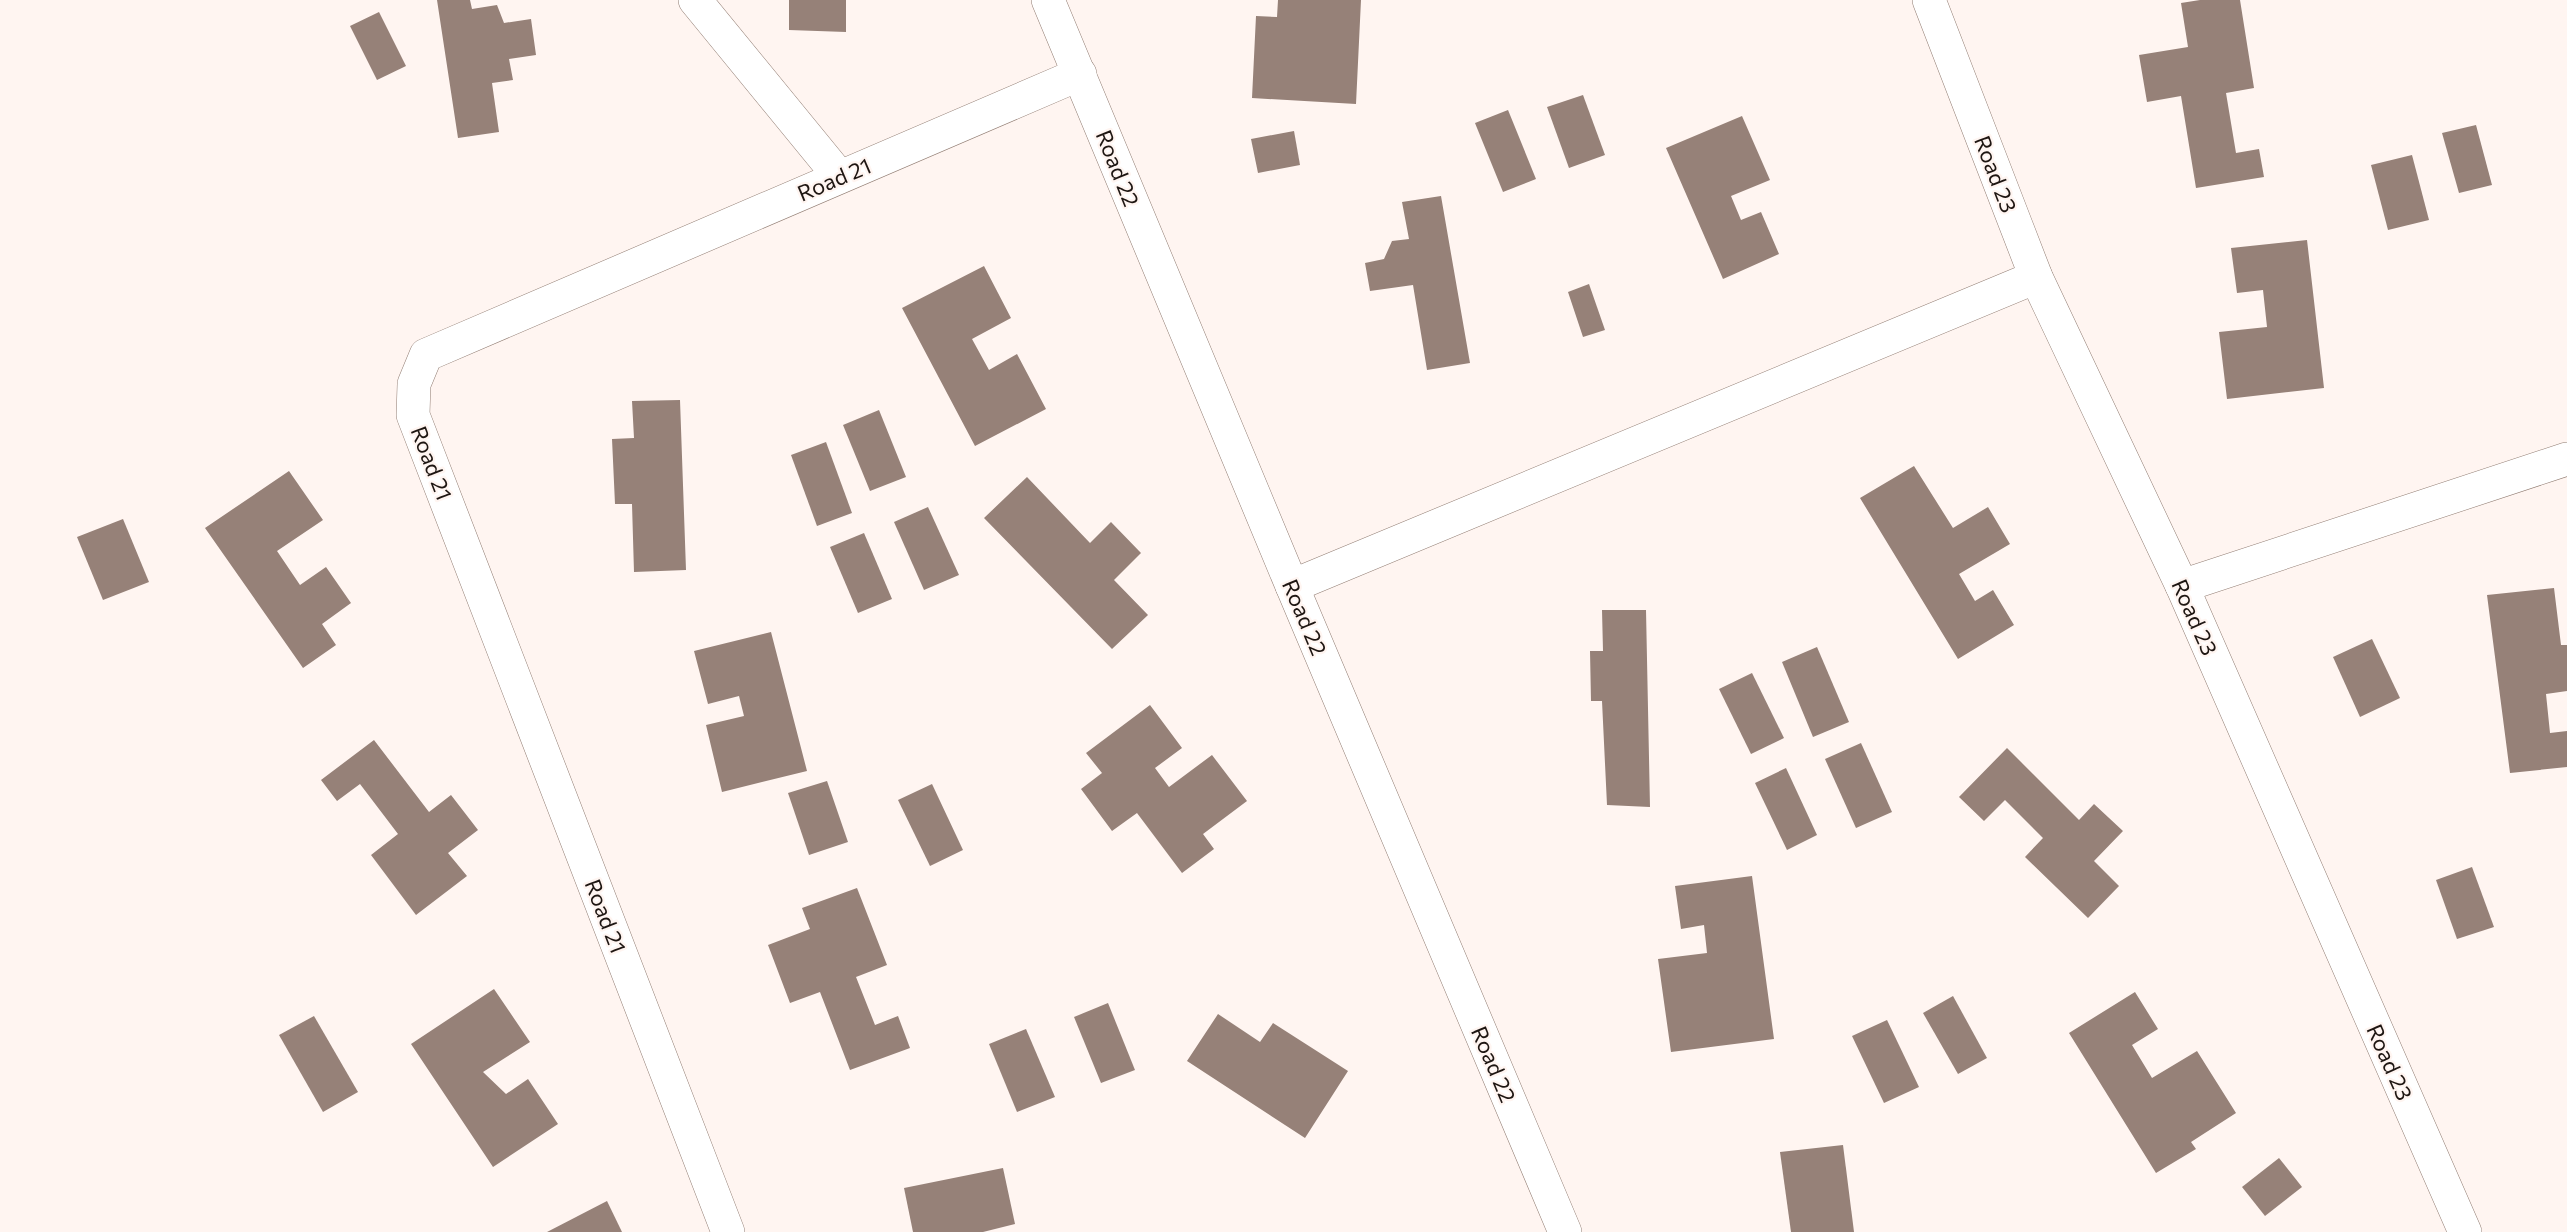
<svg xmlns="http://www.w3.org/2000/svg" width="2567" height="1232" font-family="Commissioner,sans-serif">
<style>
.building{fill:#968178}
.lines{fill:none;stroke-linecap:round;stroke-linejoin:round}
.minor-casing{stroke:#927e74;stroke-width:34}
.minor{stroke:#fff;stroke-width:33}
.labels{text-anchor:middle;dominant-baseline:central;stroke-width:4.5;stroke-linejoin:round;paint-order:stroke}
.street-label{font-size:22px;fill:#1e1612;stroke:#fff5f1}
</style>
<rect width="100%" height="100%" fill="#fff5f1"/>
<!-- building -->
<g class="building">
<path d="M437,0H470L472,9L497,5L504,23L531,19L536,55L509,59L513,80L492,83L499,132L458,138Z"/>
<path d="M789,0H846V32L789,30Z"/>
<path d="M1278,0H1361L1356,104L1252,98L1256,16L1277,17Z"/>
<path d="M2200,0H2240L2254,88L2226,93L2236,153L2259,149L2264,177L2196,188L2181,96L2147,102L2139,55L2188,47L2181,3Z"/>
<path d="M379,12L406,66L377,80L350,26Z"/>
<path d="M1583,95L1605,155L1569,168L1547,107Z"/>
<path d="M1508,110L1536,179L1503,192L1475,123Z"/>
<path d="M1742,116L1770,180L1731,196L1741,220L1761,212L1779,254L1723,279L1666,148Z"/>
<path d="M2476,125L2492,185L2459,193L2442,133Z"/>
<path d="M1294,131L1300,165L1258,173L1251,139Z"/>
<path d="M2412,155L2429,220L2388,230L2371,165Z"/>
<path d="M1441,196L1470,363L1427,370L1413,285L1370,291L1365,263L1384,259L1392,241L1409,239L1402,202Z"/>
<path d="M2307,240L2324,388L2227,399L2219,332L2267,327L2263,290L2237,293L2231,248Z"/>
<path d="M984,266L1011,318L972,339L989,370L1017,354L1046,409L975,446L902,308Z"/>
<path d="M1589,284L1605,330L1583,337L1568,292Z"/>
<path d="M680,400L686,570L634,572L632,504H615L612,439L634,438L632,401Z"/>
<path d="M879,410L906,477L870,491L843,425Z"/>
<path d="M826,442L852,513L817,526L791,455Z"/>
<path d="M1914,466L1953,528L1988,507L2010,544L1959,574L1975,601L1993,590L2014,625L1958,659L1860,498Z"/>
<path d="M289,471L323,520L277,551L300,585L326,567L351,603L322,624L336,645L303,668L205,528Z"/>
<path d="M1027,477L1090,543L1111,522L1141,553L1114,580L1148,615L1112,649L984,518Z"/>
<path d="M928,507L959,575L924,590L894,522Z"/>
<path d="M123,519L149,582L103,600L77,537Z"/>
<path d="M864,533L892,599L858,613L830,547Z"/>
<path d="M2554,588L2561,645H2567V691L2546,694L2550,733L2567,731V767L2510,773L2487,595Z"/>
<path d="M1602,610H1646L1650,807L1607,805L1602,701H1591L1590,651H1603Z"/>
<path d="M771,632L807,771L722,792L706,725L744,716L739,696L708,704L694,651Z"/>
<path d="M2372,639L2400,698L2360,717L2333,657Z"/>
<path d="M1817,647L1849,722L1813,737L1782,662Z"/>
<path d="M1752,673L1784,738L1751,754L1719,689Z"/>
<path d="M1150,705L1182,748L1155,768L1169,787L1212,755L1247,801L1203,834L1214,849L1182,873L1137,813L1112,831L1081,789L1102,773L1086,753Z"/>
<path d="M374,740L429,812L451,795L478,830L448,853L467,876L416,915L371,855L398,834L360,784L337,801L321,780Z"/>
<path d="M1861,743L1892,812L1856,828L1825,759Z"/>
<path d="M2007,748L2079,820L2094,804L2123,831L2094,861L2119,886L2088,918L2025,857L2043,838L2005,800L1984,821L1959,797Z"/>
<path d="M1786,768L1817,835L1787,850L1755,783Z"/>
<path d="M827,781L848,842L809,855L788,793Z"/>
<path d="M932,784L963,850L930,866L898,800Z"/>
<path d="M2472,867L2494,927L2457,939L2436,880Z"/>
<path d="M1752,876L1774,1039L1671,1052L1658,959L1707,953L1704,925L1681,929L1675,886Z"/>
<path d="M857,888L887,965L856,977L875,1025L898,1016L910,1048L850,1070L820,992L790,1003L768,945L810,929L802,908Z"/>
<path d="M494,989L530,1042L483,1072L506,1094L528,1079L558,1124L493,1167L411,1044Z"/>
<path d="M2135,992L2158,1029L2132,1045L2152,1078L2197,1051L2236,1113L2191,1142L2196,1149L2156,1173L2069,1033Z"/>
<path d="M1953,996L1987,1058L1958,1074L1923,1013Z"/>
<path d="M1108,1003L1135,1070L1101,1083L1074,1017Z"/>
<path d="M1218,1014L1260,1042L1273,1023L1348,1071L1305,1138L1187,1061Z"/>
<path d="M314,1016L358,1092L323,1112L279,1035Z"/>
<path d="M1887,1020L1919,1087L1884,1103L1852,1036Z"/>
<path d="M1026,1029L1055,1097L1017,1112L989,1044Z"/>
<path d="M1843,1145L1854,1232H1791L1780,1152Z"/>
<path d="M2279,1158L2302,1187L2265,1216L2242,1187Z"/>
<path d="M1003,1168L1015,1224L983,1232H913L904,1188Z"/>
<path d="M607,1201L622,1232H547Z"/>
</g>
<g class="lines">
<defs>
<g id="minor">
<path d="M695,0L839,176"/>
<path d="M1048,0L1292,586L1565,1232"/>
<path d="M1929,0L2036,277L2182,586L2465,1232"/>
<path d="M1292,586L2036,277"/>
<path d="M2182,586L2567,459"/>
<path d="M728,1232L413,415L414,384L426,355L1080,74"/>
</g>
</defs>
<!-- minor casing -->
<use href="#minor" class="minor-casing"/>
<!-- minor -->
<use href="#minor" class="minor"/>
</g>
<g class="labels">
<!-- street labels -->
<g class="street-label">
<text transform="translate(1118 168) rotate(68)">Road 22</text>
<text transform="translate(1996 174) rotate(69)">Road 23</text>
<text transform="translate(834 179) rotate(-23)">Road 21</text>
<text transform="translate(432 463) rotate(69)">Road 21</text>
<text transform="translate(1305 617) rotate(67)">Road 22</text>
<text transform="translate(2195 617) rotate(66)">Road 23</text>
<text transform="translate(606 916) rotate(69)">Road 21</text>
<text transform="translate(2390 1062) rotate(66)">Road 23</text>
<text transform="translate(1494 1064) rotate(67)">Road 22</text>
</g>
</g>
</svg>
